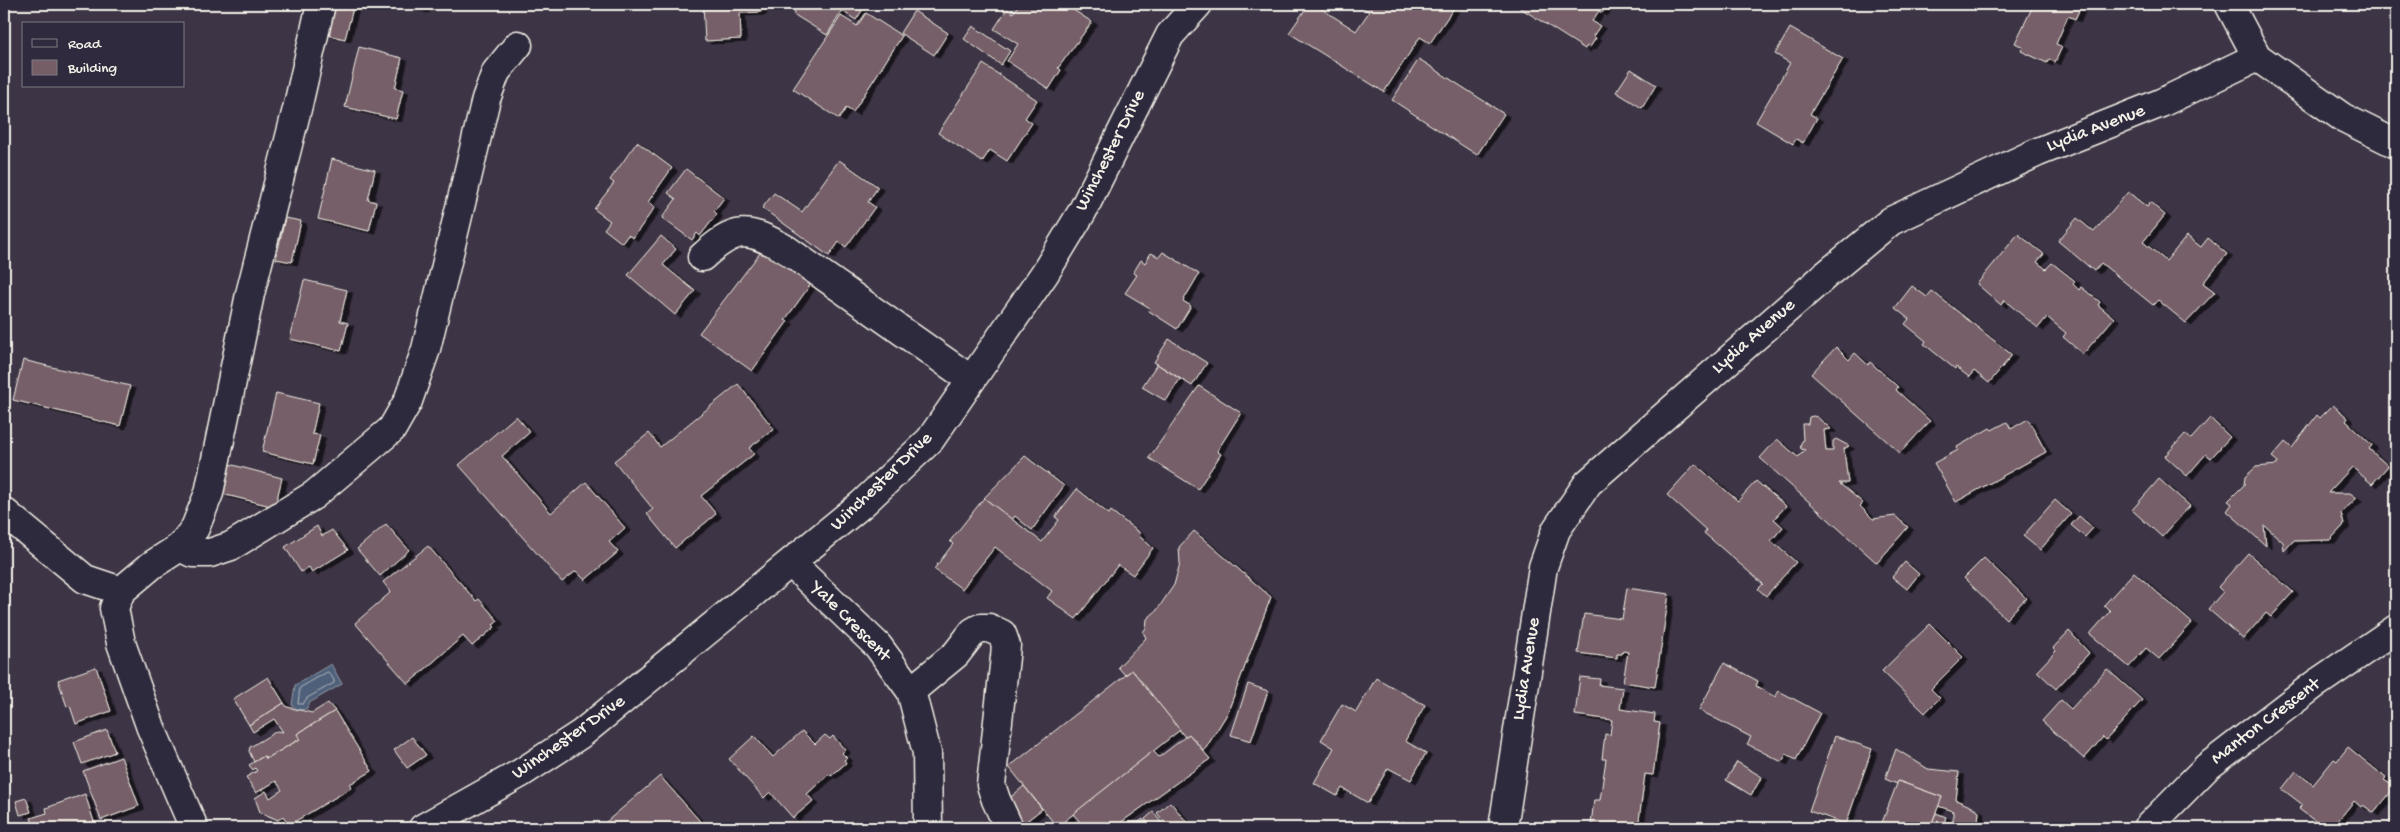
<svg xmlns="http://www.w3.org/2000/svg" width="2400" height="832" font-family="'Gochi Hand',sans-serif">
<style>
.water{fill:#4f617a;stroke:#919ba6}
.lines{fill:none;stroke-linecap:round;stroke-linejoin:round}
.shore{stroke:#b2b7bc;stroke-width:1}
.building{fill:#765e67;stroke:#f4f1e8;filter:url(#shadow)}
.minor-casing{stroke:#f4f1e8;stroke-width:31}
.minor{stroke:#2f2a3d;stroke-width:28}
.labels{text-anchor:middle;dominant-baseline:central;stroke-width:4;stroke-linejoin:round;paint-order:stroke}
.street-label{font-size:19px;fill:#f4f1e8;stroke:#2f2a3d}
</style>
<defs>
<filter id="shadow"><feDropShadow dx="5.5" dy="3" stdDeviation="0" flood-color="#0009"/></filter>
</defs>
<rect width="100%" height="100%" fill="#3d3445"/>
<filter id="ink" filterUnits="userSpaceOnUse"><feTurbulence type="fractalNoise" baseFrequency=".02" numOctaves="2"/><feDisplacementMap in="SourceGraphic" scale="10" xChannelSelector="R" yChannelSelector="G"/><feConvolveMatrix kernelMatrix="1 2 1 2 8 2 1 2 1" color-interpolation-filters="sRGB"/></filter>
<g filter="url(#ink)">
<!-- water -->
<path class="water" d="M331,664L342,684L309,703L307,708C302,711 296,710 292,705L295,685Z"/>
<g class="lines">
<!-- shore -->
<path class="shore" d="M328,672L334,680V683L307,698L303,704H298L300,688Z"/>
</g>
<!-- building -->
<g class="building">
<path d="M336,4H354L345,39L328,35Z"/>
<path d="M396,4H425L423,10Z"/>
<path d="M703,4H761V12L740,13L741,39L705,41Z"/>
<path d="M799,4H866L856,20L842,11L827,35L793,14Z"/>
<path d="M1019,4H1064L1092,22L1058,68L1061,70L1049,89L1007,61L1018,44L994,29L1007,9L1013,13Z"/>
<path d="M1309,4H1314L1356,31L1369,12L1357,4L1456,5L1430,43L1420,37L1384,92L1289,33Z"/>
<path d="M1514,4H1608L1602,13L1599,11L1592,21L1600,26L1593,36L1596,38L1590,47L1587,46L1585,49Z"/>
<path d="M2034,4H2082L2075,19L2068,16L2056,44L2062,47L2055,62L2049,59L2047,63L2021,51L2023,47L2015,43Z"/>
<path d="M914,11L948,33L934,55L900,33Z"/>
<path d="M866,13L902,36L853,112L846,108L839,119L793,89L841,16L857,26Z"/>
<path d="M973,26L1010,51L1001,65L964,39Z"/>
<path d="M1790,28L1843,59L1810,114L1817,118L1803,143L1796,139L1793,144L1756,122L1790,63L1775,54Z"/>
<path d="M359,47L402,58L395,88L403,90L396,119L345,107Z"/>
<path d="M1419,59L1504,114L1477,155L1392,100Z"/>
<path d="M983,64L1037,100L1025,118L1032,123L1007,161L990,150L982,162L938,133Z"/>
<path d="M1631,69L1656,85L1642,108L1616,92Z"/>
<path d="M637,142L672,168L648,202L655,207L633,238L628,235L622,243L604,229L610,221L594,209L614,183L610,180Z"/>
<path d="M332,159L375,170L368,200L376,202L369,231L318,219Z"/>
<path d="M839,160L878,187L868,202L875,207L846,247L839,242L829,256L762,208L774,193L802,212Z"/>
<path d="M686,169L724,198L714,211L717,214L700,236L697,233L692,240L662,218L676,199L668,193Z"/>
<path d="M2128,192L2147,207L2150,202L2165,215L2143,242L2166,261L2187,236L2201,247L2208,238L2227,254L2203,283L2215,292L2186,323L2158,300L2153,305L2101,263L2094,271L2058,241L2077,218L2094,232Z"/>
<path d="M285,218L301,221L292,262L276,259Z"/>
<path d="M2018,234L2044,254L2037,262L2046,269L2052,263L2075,281L2073,284L2079,290L2081,287L2100,302L2098,305L2114,318L2083,354L2063,337L2066,333L2047,317L2038,328L2004,300L2001,305L1977,284Z"/>
<path d="M661,236L676,249L663,265L695,291L675,315L628,275Z"/>
<path d="M763,249L811,284L785,320L788,321L752,371L699,333Z"/>
<path d="M1163,252L1199,274L1183,301L1191,306L1177,329L1149,311L1150,308L1125,293L1137,275L1133,273L1141,260L1145,263L1151,253L1159,257Z"/>
<path d="M304,280L347,290L340,321L348,323L341,351L290,339Z"/>
<path d="M1912,286L1927,297L1932,291L2012,355L1989,383L1974,371L1969,377L1956,367L1955,369L1924,344L1926,341L1905,324L1909,319L1895,308Z"/>
<path d="M1169,339L1207,363L1192,386L1154,362Z"/>
<path d="M1836,347L1849,360L1855,353L1868,365L1870,362L1898,387L1896,390L1930,421L1900,453L1811,374Z"/>
<path d="M23,360L130,386L120,426L13,400Z"/>
<path d="M1157,364L1180,379L1166,401L1142,387Z"/>
<path d="M738,384L774,429L749,448L754,454L701,496L716,514L675,548L647,514L653,509L614,461L649,433L660,447Z"/>
<path d="M1199,386L1241,413L1217,451L1221,454L1198,489L1149,458Z"/>
<path d="M276,393L319,403L312,434L320,435L313,464L262,452Z"/>
<path d="M2333,405L2348,418L2346,421L2372,445L2369,449L2388,466L2372,484L2352,467L2328,493H2350L2357,498L2341,513L2344,525L2330,540L2293,541L2284,551L2283,542L2264,525L2266,546L2227,511L2232,504L2228,501L2244,485L2245,477L2256,467L2277,465L2278,462L2272,457L2285,442L2292,448L2317,415L2320,418Z"/>
<path d="M516,416L530,432L502,456L551,513L586,482L625,528L609,542L618,552L585,580L576,571L562,582L459,465Z"/>
<path d="M1813,416L1817,417L1831,429L1824,430L1826,451H1833V441L1836,439L1849,446L1844,449L1848,483H1839L1863,503L1860,506L1873,519L1895,516L1908,527L1877,563L1760,458L1777,439L1798,457L1805,450L1801,449L1800,445L1803,440L1802,424H1808L1809,417Z"/>
<path d="M2210,418L2230,437L2211,458L2206,454L2187,476L2165,456L2185,434L2191,439Z"/>
<path d="M2028,419L2046,452L1956,502L1934,463L1958,450L1957,447L1990,428L1992,430L2007,422L2011,429Z"/>
<path d="M1025,456L1064,486L1032,530L1015,516L1012,520L984,498Z"/>
<path d="M229,464L282,478L275,507L222,494Z"/>
<path d="M1695,464L1738,501L1756,481L1786,506L1774,519L1783,527L1771,541L1796,562L1766,596L1758,589L1763,584L1704,533L1706,530L1667,495Z"/>
<path d="M2159,479L2190,506L2162,537L2132,510Z"/>
<path d="M1077,489L1109,514L1111,511L1141,534L1139,536L1153,548L1133,575L1118,565L1076,619L1047,598L1052,591L995,547L962,589L934,569L953,544L950,541L984,498L1042,542L1059,520L1055,517Z"/>
<path d="M2055,500L2071,514L2040,550L2023,536Z"/>
<path d="M2079,516L2093,528L2085,537L2071,525Z"/>
<path d="M386,524L409,550L380,576L357,549Z"/>
<path d="M317,526L322,536L332,530L348,550L312,572L309,567L301,572L285,547Z"/>
<path d="M1194,531L1271,597L1227,714L1204,751L1189,734L1185,737L1132,670L1125,675L1118,667L1146,638L1143,632L1146,628L1147,619L1157,610L1174,585L1180,563L1179,547Z"/>
<path d="M428,546L476,601L479,599L498,621L493,625L495,627L472,646L463,636L408,684L355,623L391,592L383,582Z"/>
<path d="M2248,553L2293,592L2271,617L2266,613L2243,639L2208,609L2223,592L2218,587Z"/>
<path d="M1984,558L2026,598L2006,619L1964,578Z"/>
<path d="M1905,562L1919,574L1907,589L1892,577Z"/>
<path d="M2134,572L2192,623L2159,659L2146,648L2129,667L2090,634L2110,611L2104,605Z"/>
<path d="M1627,588L1669,594L1655,687L1623,682L1628,652L1623,651L1622,654H1617V658L1578,653L1584,614L1622,619Z"/>
<path d="M1930,624L1963,657L1931,689L1940,698L1925,713L1882,671Z"/>
<path d="M2069,631L2089,653L2056,689L2037,671L2056,651L2053,648Z"/>
<path d="M1724,663L1758,681L1756,686L1775,697L1779,691L1820,713L1796,760L1786,754L1782,762L1747,744L1751,737L1699,710Z"/>
<path d="M96,667L111,711L76,724L70,706L67,707L58,680Z"/>
<path d="M2107,669L2142,700L2106,740L2103,737L2084,759L2042,721L2061,700L2071,709Z"/>
<path d="M1132,670L1180,730L1057,827L1009,767Z"/>
<path d="M268,677L284,703L249,725L233,699Z"/>
<path d="M1580,677L1600,679L1599,685L1623,688L1620,709L1655,714L1654,722L1660,723L1653,775L1645,774L1638,828L1591,824L1594,800H1600L1606,759H1602L1605,734L1610,735L1612,720L1575,715Z"/>
<path d="M1376,678L1425,705L1405,741L1426,753L1411,780L1388,768L1368,803L1342,788L1337,796L1314,783L1334,748L1321,740L1342,704L1356,712Z"/>
<path d="M1248,684L1268,691L1251,741L1231,735Z"/>
<path d="M284,703L287,707L312,713L328,703L335,711L297,734L300,739L266,759L264,756L254,762L249,751L250,747L277,731L283,732L274,719L253,732L249,725Z"/>
<path d="M335,711L372,771L350,784L351,788L289,825L283,816L278,820L260,812L255,798L266,791L270,798L282,790L276,781L256,793L246,777L257,771L255,768L253,770L249,765L264,756L266,759L300,739L297,734Z"/>
<path d="M107,730L115,752L82,764L74,742Z"/>
<path d="M802,731L815,744L825,735L830,739L833,736L845,750L842,753L847,758L844,760L846,763L831,776L829,774L807,794L813,801L793,818L770,792L764,798L729,759L754,736L773,757Z"/>
<path d="M1189,734L1210,759L1113,828H1085L1073,814L1153,751L1159,757Z"/>
<path d="M1835,736L1872,749L1846,824L1809,811Z"/>
<path d="M412,737L426,755L407,768L394,750Z"/>
<path d="M2348,747L2386,778L2384,780L2395,787L2374,813L2363,805L2361,807L2354,801L2332,828H2324L2299,809L2303,805L2282,789L2296,771L2313,785L2334,759L2337,761Z"/>
<path d="M1896,749L1928,769L1959,772L1956,800L1977,809L1979,812L1978,821L1970,826L1953,822V811L1938,806L1942,797L1898,781L1897,784L1885,779Z"/>
<path d="M121,757L139,806L101,820L83,771Z"/>
<path d="M1737,762L1762,777L1751,795L1726,780Z"/>
<path d="M660,776L706,828H599Z"/>
<path d="M1898,781L1942,797L1930,828H1880Z"/>
<path d="M1024,786L1042,809L1024,823L1006,801Z"/>
<path d="M85,794L96,828H35L31,818L47,813L46,808Z"/>
<path d="M26,798L31,812L20,815L16,801Z"/>
<path d="M1170,802L1192,828H1169L1157,813Z"/>
<path d="M1153,812L1165,827L1164,828H1152L1145,819Z"/>
<path d="M1936,813L1946,817L1942,828H1930Z"/>
<path d="M2396,813V828L2389,823Z"/>
<path d="M1143,819L1150,828H1131Z"/>
<path d="M1402,821L1412,828H1397Z"/>
<path d="M756,822L762,828H749Z"/>
</g>
<g class="lines">
<defs>
<g id="minor">
<path d="M2229,4L2257,57L2342,117L2396,144"/>
<path d="M702,257C736,226 747,227 787,250L970,379"/>
<path d="M4,512L85,579L121,591"/>
<path d="M180,547L192,553H210L231,546L314,495L392,429L408,401L426,349L486,99L496,72L518,45"/>
<path d="M792,564L878,646L911,691L927,753L928,828"/>
<path d="M911,691L956,654L973,632L980,628H989L1002,634L1006,645L1005,657L991,785L996,800L1009,828"/>
<path d="M194,828L151,728L121,643L114,608L121,591L152,565L180,547L195,528L209,493L250,294L298,105L321,4"/>
<path d="M423,828L521,773L581,734L862,504L930,440L1045,273L1082,212L1170,35L1198,4"/>
<path d="M1503,828L1543,567L1556,530L1588,483L1827,274L1891,221L2038,152L2161,103L2257,57"/>
<path d="M2147,828L2207,767L2314,685L2396,629"/>
</g>
</defs>
<!-- minor casing -->
<use href="#minor" class="minor-casing"/>
<!-- minor -->
<use href="#minor" class="minor"/>
</g>
</g>
<g class="labels">
<!-- street labels -->
<g class="street-label">
<text transform="translate(2096 129) rotate(-21)">Lydia Avenue</text>
<text transform="translate(1111 151) rotate(-63)">Winchester Drive</text>
<text transform="translate(1754 337) rotate(-41)">Lydia Avenue</text>
<text transform="translate(882 482) rotate(-44)">Winchester Drive</text>
<text transform="translate(850 622) rotate(45)">Yale Crescent</text>
<text transform="translate(1527 669) rotate(-81)">Lydia Avenue</text>
<text transform="translate(2266 722) rotate(-37)">Manton Crescent</text>
<text transform="translate(569 738) rotate(-35)">Winchester Drive</text>
</g>
</g>
<!-- margin -->
<rect width="2400" height="832" fill="none" stroke="#2f2a3d" stroke-width="20"/>
<rect x="10" y="10" width="2380" height="812" fill="none" stroke="#f4f1e8" stroke-width="2" filter="url(#ink)"/>
<!-- legend -->
<rect x="22" y="22" width="162" height="65" fill="#2f2a3d" stroke="#7e7a81"/>
<rect x="32" y="39" width="25" height="8" fill="#2f2a3d" stroke="#7e7a81"/>
<text x="68" y="48" font-size="15" fill="#f4f1e8">Road</text>
<rect x="32" y="60" width="25" height="15" fill="#765e67" stroke="#7e7a81"/>
<text x="68" y="72" font-size="15" fill="#f4f1e8">Building</text>
</svg>
